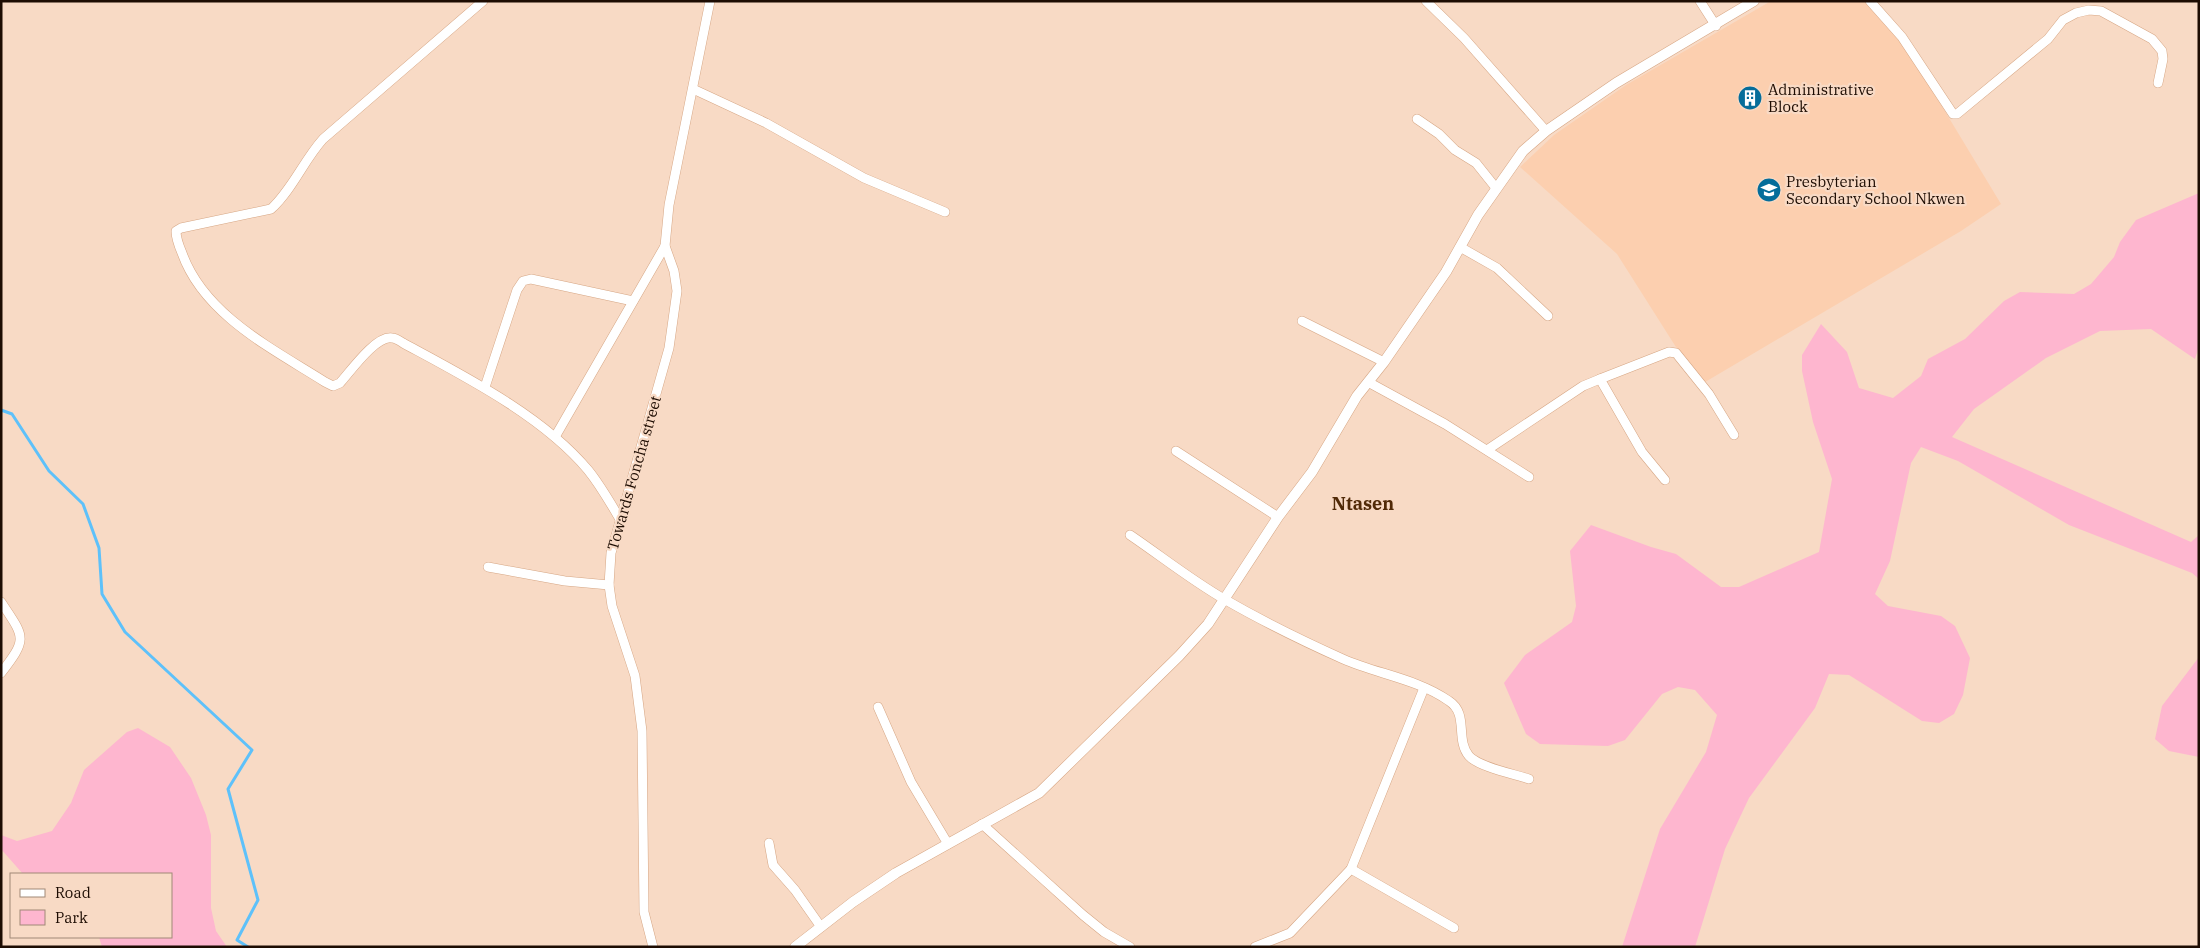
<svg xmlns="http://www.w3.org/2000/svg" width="2200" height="948" font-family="'IBM Plex Serif',serif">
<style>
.built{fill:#fccfaf}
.green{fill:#feb6cf}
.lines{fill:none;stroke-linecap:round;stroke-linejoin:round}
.stream{stroke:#5ec1fa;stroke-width:3}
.minor-casing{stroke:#d6a684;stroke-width:10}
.tertiary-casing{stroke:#d6a684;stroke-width:11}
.minor{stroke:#fff;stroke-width:9}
.tertiary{stroke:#fff;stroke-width:10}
.labels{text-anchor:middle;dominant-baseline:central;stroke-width:4.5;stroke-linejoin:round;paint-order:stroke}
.poi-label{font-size:15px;fill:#1d0c02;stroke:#f8dac5;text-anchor:start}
.street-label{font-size:15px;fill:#1d0c02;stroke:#f8dac5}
.quarter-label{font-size:18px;font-weight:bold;fill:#512a08;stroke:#f8dac5}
</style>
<rect width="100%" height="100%" fill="#f8dac5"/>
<!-- built -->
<path class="built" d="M1771,1H1867L1897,32L2001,204L1961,231L1700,385L1617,254L1520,167L1554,135L1626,85Z"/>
<!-- green -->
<g class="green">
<path d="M2199,193V346L2195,359L2151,329L2100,331L2046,358L1974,409L1952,437L2191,542L2199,535V579L2192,573L2069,525L1958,461L1921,447L1911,463L1890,561L1875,594L1888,606L1941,616L1955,626L1970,658L1963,695L1954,714L1939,723L1922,721L1849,675L1829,674L1815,708L1749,798L1725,849L1695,947H1622L1660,829L1706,752L1717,715L1695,690L1678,687L1662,694L1625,740L1608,746L1540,744L1526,734L1504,683L1525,655L1572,622L1576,606L1570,551L1591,525L1651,547L1676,554L1721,587H1739L1819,552L1832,479L1813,422L1802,371V355L1821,324L1847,352L1859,388L1893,398L1921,376L1928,359L1965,339L2004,301L2020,292L2074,294L2091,284L2114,257L2120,242L2136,220Z"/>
<path d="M2199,657V757L2169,751L2155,739L2162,706Z"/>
<path d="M138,728L170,747L191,778L206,815L211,835V908L216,931L227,947H102L99,937H171V874H23L1,849V835L17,841L52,831L71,803L84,770L127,732Z"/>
</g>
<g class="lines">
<!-- stream -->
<path class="stream" d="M1,410L12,414L49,471L83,504L99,548L102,594L125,632L252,750L228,789L258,900L237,940L248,947"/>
<defs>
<g id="minor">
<path d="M483,1L323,139C304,160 292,190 271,209L181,228L176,231C176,239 179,246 182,253C204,315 273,349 325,382L333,386L340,383C350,372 376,335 392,338C396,338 400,341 403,343C464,376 543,416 588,470C601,486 611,504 621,521"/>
<path d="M1426,1L1464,38L1546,131"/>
<path d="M1700,1L1716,26"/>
<path d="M1870,1L1902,37L1953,114H1957L2048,39L2063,20L2076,13L2089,10L2101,11L2152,39L2162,51L2163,59L2158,83"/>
<path d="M693,89L766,123L864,178L945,212"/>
<path d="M1417,119L1439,134L1455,150L1476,163L1496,188"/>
<path d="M1460,247L1497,268L1548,316"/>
<path d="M1302,321L1384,362"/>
<path d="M1600,379L1669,352L1676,353L1709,394L1734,435"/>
<path d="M1368,382L1445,424L1529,477"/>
<path d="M485,387L517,290L523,281L531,279L633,301"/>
<path d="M555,437L665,246"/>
<path d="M1487,450L1583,386L1600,379L1642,452L1665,480"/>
<path d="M1176,451L1278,517"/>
<path d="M1130,535C1161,556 1191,580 1224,599C1262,621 1303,641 1343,659C1377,674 1418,679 1449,701C1469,714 1455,739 1469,756C1479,767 1514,774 1529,779"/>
<path d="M488,567L565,581L609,585"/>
<path d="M1,602C25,638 28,638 1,673"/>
<path d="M878,707L911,782L948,844"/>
<path d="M982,824L1083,915L1104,932L1130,947"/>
<path d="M769,843L773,865L795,890L821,927"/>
<path d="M1351,869L1424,688"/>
<path d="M653,947L644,912L642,731L635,676L612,606L609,585L611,553L669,348L677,291L674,271L665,246L669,205L710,1"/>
<path d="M1255,947L1290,933L1351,869L1454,928"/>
</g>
<path id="tertiary" d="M795,947L853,902L896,873L1039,793L1179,656L1208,624L1278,517L1312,472L1357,396L1384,362L1446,272L1478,215L1523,151L1546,131L1616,83L1754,1"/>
</defs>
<!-- minor casing -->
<use href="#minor" class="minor-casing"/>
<!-- tertiary casing -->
<use href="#tertiary" class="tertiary-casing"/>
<!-- minor -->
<use href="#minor" class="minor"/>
<!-- tertiary -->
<use href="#tertiary" class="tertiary"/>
</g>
<!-- icons -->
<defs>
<symbol id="building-disc" viewBox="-11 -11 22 22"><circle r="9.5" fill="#056d9a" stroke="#f8dac5"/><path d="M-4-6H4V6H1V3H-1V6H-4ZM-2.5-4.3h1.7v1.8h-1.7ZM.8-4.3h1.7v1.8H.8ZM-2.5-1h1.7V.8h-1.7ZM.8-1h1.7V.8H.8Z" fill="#fff"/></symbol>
<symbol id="school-disc" viewBox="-11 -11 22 22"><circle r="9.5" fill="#056d9a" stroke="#f8dac5"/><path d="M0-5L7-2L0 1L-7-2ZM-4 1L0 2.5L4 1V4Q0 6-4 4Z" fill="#fff"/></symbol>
</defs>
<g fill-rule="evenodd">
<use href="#building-disc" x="1736" y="84" width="28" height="28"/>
<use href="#school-disc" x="1755" y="176" width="28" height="28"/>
</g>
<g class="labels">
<!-- poi labels -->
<g class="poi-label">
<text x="1768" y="89">Administrative<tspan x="1768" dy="17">Block</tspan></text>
<text x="1786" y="181">Presbyterian<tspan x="1786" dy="17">Secondary School Nkwen</tspan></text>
</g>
<!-- street labels -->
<g class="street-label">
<text transform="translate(634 473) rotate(-74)">Towards Foncha street</text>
</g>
<!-- quarter labels -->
<g class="quarter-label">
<text x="1363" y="503">Ntasen</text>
</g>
</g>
<!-- border -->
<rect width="2200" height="948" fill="none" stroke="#1d0c02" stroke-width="5"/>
<!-- legend -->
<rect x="10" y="873" width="162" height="65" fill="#f8dac5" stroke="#a08877"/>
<rect x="20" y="889" width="25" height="8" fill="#ffffff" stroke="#a08877"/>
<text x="55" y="898" font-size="15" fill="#1d0c02">Road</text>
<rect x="20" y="910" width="25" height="15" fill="#feb6cf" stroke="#a08877"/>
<text x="55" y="923" font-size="15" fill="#1d0c02">Park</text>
</svg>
